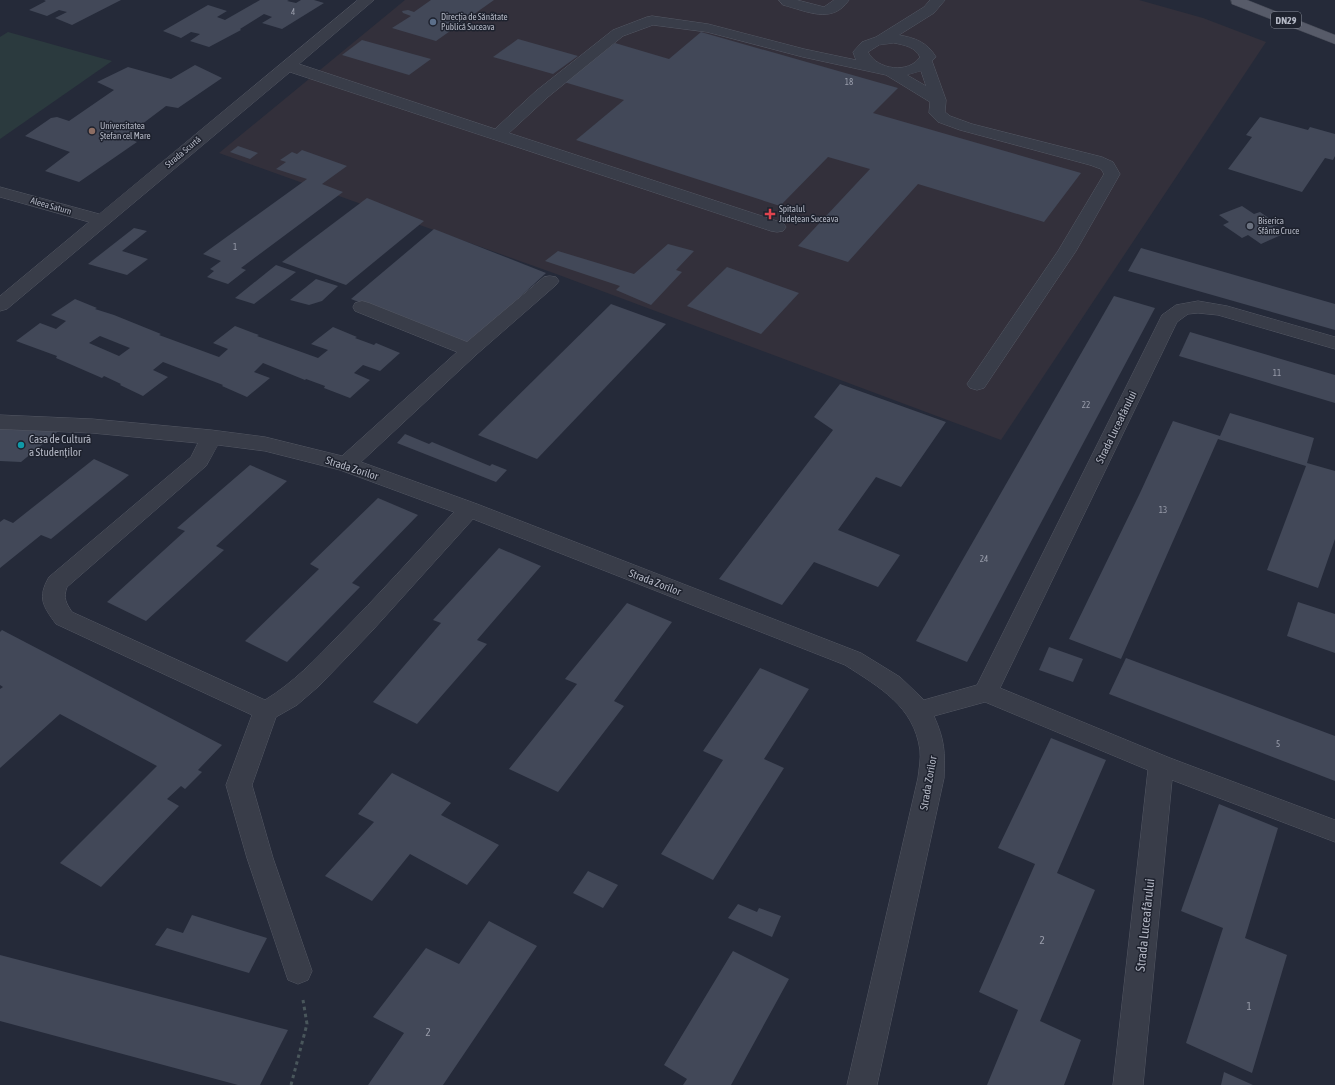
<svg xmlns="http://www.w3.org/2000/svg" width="1335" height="1085" font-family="'Asap Condensed',sans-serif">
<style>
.medical{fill:#33303b}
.green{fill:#2b3a3e}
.building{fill:#424858;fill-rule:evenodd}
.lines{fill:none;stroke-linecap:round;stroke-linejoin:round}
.minor-casing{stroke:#545864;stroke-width:1}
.major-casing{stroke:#424652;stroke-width:1}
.path{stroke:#49565b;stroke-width:3;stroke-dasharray:3.5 3.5;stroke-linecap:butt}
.minor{fill:#393d49;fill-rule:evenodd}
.major{fill:#575b69;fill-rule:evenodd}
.service-dot{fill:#5c6f8a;stroke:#1e222e;stroke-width:1.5}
.education-dot{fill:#8d6e63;stroke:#1e222e;stroke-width:1.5}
.health-dot{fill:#e0444e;stroke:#1e222e;stroke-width:1.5}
.worship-dot{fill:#6b7280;stroke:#1e222e;stroke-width:1.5}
.culture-dot{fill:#0f9aa8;stroke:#1e222e;stroke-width:1.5}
.labels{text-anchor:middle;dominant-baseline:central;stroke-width:3;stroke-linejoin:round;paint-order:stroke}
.number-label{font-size:9px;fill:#989caa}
.far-poi-label{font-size:9px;fill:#b4b8c5;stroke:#1e222e;text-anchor:start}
.far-street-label{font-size:9px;fill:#b4b8c5;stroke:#1e222e}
.shield{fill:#1e222e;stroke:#878b98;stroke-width:1}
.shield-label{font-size:10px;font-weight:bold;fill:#b4b8c5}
.street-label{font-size:11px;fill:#b4b8c5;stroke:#1e222e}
.poi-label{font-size:11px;fill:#b4b8c5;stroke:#1e222e;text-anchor:start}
.near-number-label{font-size:11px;fill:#989caa}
.near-street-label{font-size:13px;fill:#b4b8c5;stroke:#1e222e}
</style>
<rect width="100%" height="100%" fill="#252a39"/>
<!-- medical -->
<path class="medical" d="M405,0H1139L1203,18L1266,42L1001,440L559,275L219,153Z"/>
<!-- green -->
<path class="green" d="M8,32L112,61L0,139V37Z"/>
<!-- building -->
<g class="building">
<path d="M44,0H121L72,25L55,18L67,12L59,10L47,16L29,10L46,1Z"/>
<path d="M260,0H289L287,1L296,3L301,0H314L324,3L282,29L262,23L272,17L264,14L240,29L241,30L209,47L190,41L200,34L191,32L181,38L163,31L208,5L227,11L217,17L225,20Z"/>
<path d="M431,0H494L436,41L392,28L411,16L403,13L402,11L408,10L414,12Z"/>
<path d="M701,32L898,88L873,113L1081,173L1044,222L918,184L848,262L798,246L870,169L828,157L780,206L576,140L624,100L564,82L615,43L669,59Z"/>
<path d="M518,39L578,56L553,74L493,57Z"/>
<path d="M362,40L431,59L409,75L342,55Z"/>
<path d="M195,65L222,78L178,108L166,106L125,137L137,142L79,182L45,171L70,152L25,136L51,118L57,117L69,121L114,90L97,82L128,67L171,79Z"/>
<path d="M1260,117L1308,130L1310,127L1335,134V156L1333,160L1325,158L1302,192L1228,169L1252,137L1246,135Z"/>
<path d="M238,146L258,153L250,159L230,152Z"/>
<path d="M302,150L347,166L322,184L343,192L241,268L246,270L228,284L207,277L214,271L210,269L221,261L203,254L307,179L276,169L286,162L280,160L292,152L297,154Z"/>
<path d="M367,198L424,221L346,285L282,262Z"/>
<path d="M1242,206L1254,214L1260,212L1279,225L1273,227L1283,234L1261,244L1248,235L1242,238L1223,225L1229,222L1219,215Z"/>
<path d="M134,228L147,231L122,251L148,259L127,275L88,264Z"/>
<path d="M434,229L546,273L469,344L351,299Z"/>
<path d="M668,244L694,251L676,270L682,272L651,305L616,290L620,286L545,261L558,251L634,274Z"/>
<path d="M1141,248L1335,304V330L1128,271Z"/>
<path d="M276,265L296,272L254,304L235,298Z"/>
<path d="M727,267L799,293L761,334L687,306Z"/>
<path d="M316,279L338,286L322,301L309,305L290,300Z"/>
<path d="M1114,296L1155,308L967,662L916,641Z"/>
<path d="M75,299L97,308L95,309L114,315L161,334L159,335L219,357L228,349L213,343L235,326L259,335L257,336L318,358L328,350L311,344L333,327L357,337L355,338L374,345L376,343L400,353L380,371L363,365L354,373L370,380L350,398L324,388L325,386L306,379L305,380L263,363L254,372L270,378L247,397L222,386L223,385L163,362L153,370L168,377L143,396L120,385L121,384L104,376L102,378L56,358L57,356L16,341L40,323L56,329L66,321L51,315ZM100,336L130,348L119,356L89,343Z"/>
<path d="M611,304L666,324L537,459L478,435Z"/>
<path d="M1190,332L1335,375V403L1179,356Z"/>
<path d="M840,384L946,422L901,487L876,477L838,530L900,555L878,587L814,562L782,605L719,579L833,430L814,417Z"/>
<path d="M1230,413L1314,438L1307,463L1335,471V539L1318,588L1267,570L1306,466L1218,439L1121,659L1069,639L1140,493L1173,421L1220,436Z"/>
<path d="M0,429H61L21,462L0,461Z"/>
<path d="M405,434L429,444L432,442L490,466L492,464L507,470L496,482L397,443Z"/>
<path d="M94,459L129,475L51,539L41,535L0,568V522L4,519L13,523Z"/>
<path d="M250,465L287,481L216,546L224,550L146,621L107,602L185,531L177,528Z"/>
<path d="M378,498L418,515L352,583L360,587L287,662L245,641L319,569L310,564Z"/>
<path d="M499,548L541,566L477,640L487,644L417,724L373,702L441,623L433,620Z"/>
<path d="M1298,602L1335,614V653L1287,636Z"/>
<path d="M627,603L672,622L614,701L624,706L558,792L509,769L577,684L565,679Z"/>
<path d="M2,630L222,745L198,770L202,772L185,789L181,786L167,799L179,806L101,887L60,863L157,766L60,714L0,768V689L3,687L0,685V632Z"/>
<path d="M1049,647L1083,659L1073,682L1039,670Z"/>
<path d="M1126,658L1335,736V781L1109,694Z"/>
<path d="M760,668L809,689L764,759L784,768L713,880L661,854L723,760L703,751Z"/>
<path d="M1051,738L1106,760L1057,873L1095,890L1040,1021L1081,1040L1064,1085H987L1018,1010L979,992L1035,864L998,848Z"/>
<path d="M392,773L451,803L441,815L499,845L467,885L410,854L372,901L325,876L374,822L358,814Z"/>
<path d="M1219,804L1278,828L1245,938L1287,955L1252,1073L1186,1043L1223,928L1181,911Z"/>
<path d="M588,871L618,885L603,908L573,893Z"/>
<path d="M738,904L757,912L759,908L781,916L772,937L728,918Z"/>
<path d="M192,915L267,938L249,973L155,945L167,928L183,933Z"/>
<path d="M489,921L537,946L443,1085H368L404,1033L373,1017L426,948L459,964Z"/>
<path d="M733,951L789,979L731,1085H683L687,1079L664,1065Z"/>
<path d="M0,955L288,1030L260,1085H238L0,1021Z"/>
<path d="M1224,1072L1253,1085H1221Z"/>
</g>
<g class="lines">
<defs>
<g id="minor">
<path d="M358,0H374L299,64L495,129L536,91L613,30L647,17L652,16L708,24L804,49L856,60L853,52L862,42L876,37L924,7L930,0H945L934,13L899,35C915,38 927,42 936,57L932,61L946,100L945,112L950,116L972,124L1102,157L1113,162L1120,174L1076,251L984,388L977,390L970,388L967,384L1058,251L1104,174L1101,169L1090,165L960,130L938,122L929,113L930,102L886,75L803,57L707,32L653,25L623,36L548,97L509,133L783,223L786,227L783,231L777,232L771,231L290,72L7,309L0,311V296L89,222L0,197V187L99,214ZM894,43C905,45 915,47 920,57C909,74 877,70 868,52L879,45ZM921,71L926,86L907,75Z"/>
<path d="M779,0H797L824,7L834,0H849C832,25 807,11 783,5Z"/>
<path d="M550,276L556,277L559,281L556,285L477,354L361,462L477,504L861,653L900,677L924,700L977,685L1162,315L1176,305L1198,301L1227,306L1335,337V349L1218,315L1198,313L1188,314L1177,322L1000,688L1170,758L1335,820V842L1172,780L1143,1085H1113L1148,770L985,702L934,716C945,741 945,752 944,778L877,1085H847L918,778C919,769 921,759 920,750C914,706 879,687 845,665L473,519L372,631L319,686L297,705L276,717L252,785L273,858L312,971L308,980L298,984L288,980L247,858L226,785L252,715L56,624C43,606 37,598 49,577L191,457L198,443L92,433L0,429V415L92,419L211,430L265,437L342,456L457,352L355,311L353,307L355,303L362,301L369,303L467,342L544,277ZM218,445L265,451L340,470L454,512C416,553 378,596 338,636C315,660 293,683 265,700L72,612C66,603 63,598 67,587L206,466Z"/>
</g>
<path id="major" d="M1231,0H1247L1335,35V44L1232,4Z"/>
</defs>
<!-- minor casing -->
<use href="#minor" class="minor-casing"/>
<!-- major casing -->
<use href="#major" class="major-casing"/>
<!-- path -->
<path class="path" d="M291,1085L307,1024L303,1000"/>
<!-- minor -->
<use href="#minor" class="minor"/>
<!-- major -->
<use href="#major" class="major"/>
</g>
<!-- markers -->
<circle class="service-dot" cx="433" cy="22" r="4"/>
<circle class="education-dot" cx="92" cy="131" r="4"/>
<path class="health-dot" d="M768 208h4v4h4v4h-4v4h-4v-4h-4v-4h4z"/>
<circle class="worship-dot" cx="1250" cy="226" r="4"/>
<circle class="culture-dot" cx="21" cy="445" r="4"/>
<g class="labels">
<!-- number labels -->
<g class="number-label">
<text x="293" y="12">4</text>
<text x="849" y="82">18</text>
<text x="235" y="247">1</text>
<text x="1277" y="373">11</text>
<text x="1086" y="405">22</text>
<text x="1163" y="510">13</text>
<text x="984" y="559">24</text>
<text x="1278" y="744">5</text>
</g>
<!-- far-poi labels -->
<g class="far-poi-label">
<text x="441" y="17">Direcția de Sănătate<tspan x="441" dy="10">Publică Suceava</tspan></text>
<text x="100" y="126">Universitatea<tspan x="100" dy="10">Ștefan cel Mare</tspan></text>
<text x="779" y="209">Spitalul<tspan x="779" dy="10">Județean Suceava</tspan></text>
<text x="1258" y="221">Biserica<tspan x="1258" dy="10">Sfânta Cruce</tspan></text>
</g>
<!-- far-street labels -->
<g class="far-street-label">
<text transform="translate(183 152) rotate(-40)">Strada Scurtă</text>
<text transform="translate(51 206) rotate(16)">Aleea Saturn</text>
</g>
<!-- shield labels -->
<rect class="shield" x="1271" y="12" width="30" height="16" rx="3"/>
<g class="shield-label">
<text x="1286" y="20">DN29</text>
</g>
<!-- street labels -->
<g class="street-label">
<text transform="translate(1116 427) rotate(-64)">Strada Luceafărului</text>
<text transform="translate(352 468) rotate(18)">Strada Zorilor</text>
<text transform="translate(655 582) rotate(21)">Strada Zorilor</text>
<text transform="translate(928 783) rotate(-80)">Strada Zorilor</text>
</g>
<!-- poi labels -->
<g class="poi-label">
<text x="29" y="439">Casa de Cultură<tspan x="29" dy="13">a Studenților</tspan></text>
</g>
<!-- near-number labels -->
<g class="near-number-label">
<text x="1042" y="940">2</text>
<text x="1249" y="1006">1</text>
<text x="428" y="1032">2</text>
</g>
<!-- near-street labels -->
<g class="near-street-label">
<text transform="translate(1145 925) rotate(-84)">Strada Luceafărului</text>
</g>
</g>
</svg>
